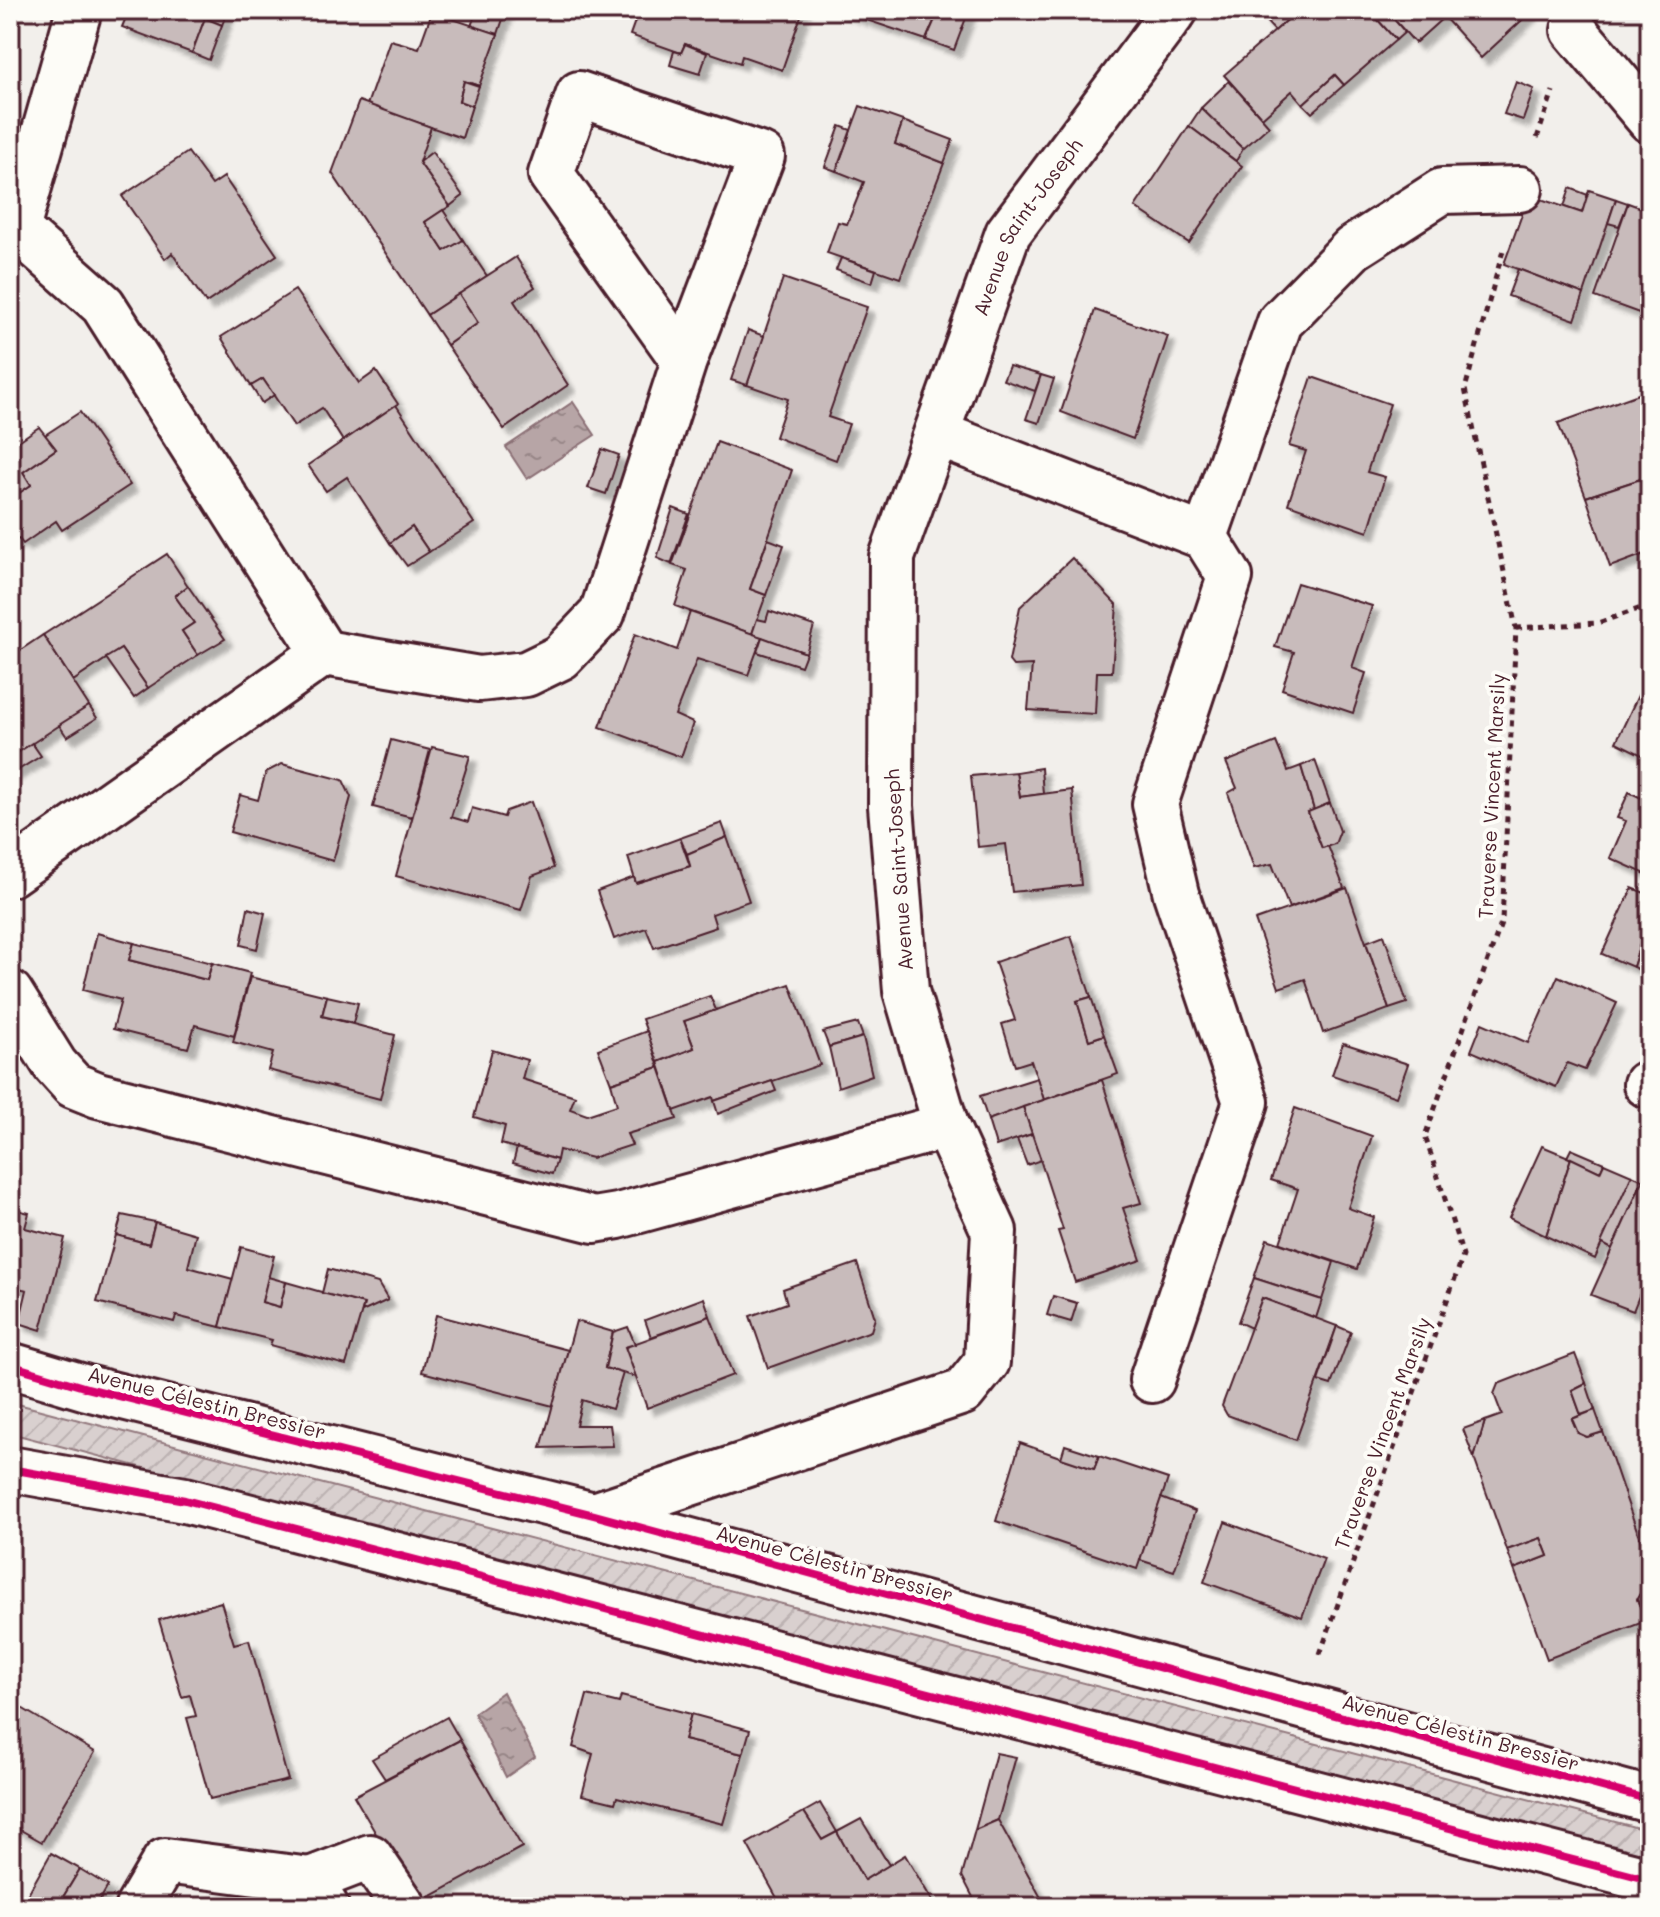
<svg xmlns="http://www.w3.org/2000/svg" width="1660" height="1917" font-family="Mali,sans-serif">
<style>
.garden{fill:url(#garden-furrows);stroke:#92787d;stroke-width:2}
.water{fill:url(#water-ripples);stroke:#8b6f75;stroke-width:2}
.building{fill:#c8bbbb;stroke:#4a1f2b;stroke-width:2;filter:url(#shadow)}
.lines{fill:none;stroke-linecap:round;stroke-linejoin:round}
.minor-casing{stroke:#4a1f2b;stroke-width:50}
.major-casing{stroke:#4a1f2b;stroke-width:50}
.path{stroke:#4a1f2b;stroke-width:5;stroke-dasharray:6 6;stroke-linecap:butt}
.minor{stroke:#fdfcf7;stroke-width:44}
.major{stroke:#fdfcf7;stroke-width:44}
.cycleway-casing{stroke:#fdfcf7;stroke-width:13}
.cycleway{stroke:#d6006c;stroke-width:8}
.labels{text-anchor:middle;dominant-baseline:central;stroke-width:8;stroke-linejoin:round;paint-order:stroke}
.street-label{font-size:20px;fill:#4a1f2b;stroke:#fdfcf7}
</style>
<defs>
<pattern id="garden-furrows" width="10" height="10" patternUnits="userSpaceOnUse" patternTransform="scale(2)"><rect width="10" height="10" fill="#d9d0cf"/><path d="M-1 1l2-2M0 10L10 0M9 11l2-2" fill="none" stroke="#bcb2b2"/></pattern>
<pattern id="water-ripples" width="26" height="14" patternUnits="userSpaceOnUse" patternTransform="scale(2)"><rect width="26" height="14" fill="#b7a5a6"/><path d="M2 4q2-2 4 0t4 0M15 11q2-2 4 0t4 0" fill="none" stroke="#978687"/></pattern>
<filter id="shadow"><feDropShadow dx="7" dy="7" stdDeviation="2" flood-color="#0004"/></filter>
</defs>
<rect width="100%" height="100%" fill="#f2efeb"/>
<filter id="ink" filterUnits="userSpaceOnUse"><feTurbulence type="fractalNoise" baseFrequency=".0125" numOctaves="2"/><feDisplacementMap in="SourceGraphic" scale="16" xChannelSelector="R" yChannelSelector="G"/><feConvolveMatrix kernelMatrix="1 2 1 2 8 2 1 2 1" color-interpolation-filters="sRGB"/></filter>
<g filter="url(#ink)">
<!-- garden -->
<path class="garden" d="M10,1402L1650,1831V1861L10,1433Z"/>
<!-- water -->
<g class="water">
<path d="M573,402L595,435L527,479L506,447Z"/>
<path d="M503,1692L535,1757L506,1777L474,1713Z"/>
</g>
<!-- building -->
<g class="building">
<path d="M129,10H228L222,25L205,18L192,53L122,27Z"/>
<path d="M477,10H506L498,34L471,26Z"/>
<path d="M639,10H803L782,70L742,56L740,63L685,44L681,53L630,35Z"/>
<path d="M837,10H939L926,40Z"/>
<path d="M939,10H969L954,50L926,40Z"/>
<path d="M1270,10H1292L1295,13L1275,31L1262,17Z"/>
<path d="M1299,10H1369L1396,40L1344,85L1335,75L1303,104L1292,91L1262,118L1224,75Z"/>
<path d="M1369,10H1386L1405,32L1396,40Z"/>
<path d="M1386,10H1533L1481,58L1444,17L1415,43Z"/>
<path d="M432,12L498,34L479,86L464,81L459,101L472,106L462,138L367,105L390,40L419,48Z"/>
<path d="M205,18L222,25L209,60L192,53Z"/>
<path d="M685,44L707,53L700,74L670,65L674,51L681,53Z"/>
<path d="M1335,75L1344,85L1312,113L1303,104Z"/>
<path d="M464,81L479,86L472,106L459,101Z"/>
<path d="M1229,81L1269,126L1243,149L1201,108Z"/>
<path d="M1516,82L1534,89L1523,120L1504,114Z"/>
<path d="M359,101L431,127L419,162L450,206L425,222L444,251L463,240L487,276L427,315L332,173Z"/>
<path d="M860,106L903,121L895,144L944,163L900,278L827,253L838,222L847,224L864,182L836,171Z"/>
<path d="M1201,108L1243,149L1236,161L1189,126Z"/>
<path d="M903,121L953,140L944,163L895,144Z"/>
<path d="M840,126L851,130L836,171L825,167Z"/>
<path d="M1189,126L1242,166L1189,243L1135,207Z"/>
<path d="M188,152L212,185L224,177L277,255L206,303L172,253L165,259L122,196Z"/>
<path d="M432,152L463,196L450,206L419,162Z"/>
<path d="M1570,188L1588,195L1582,213L1564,207Z"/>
<path d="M1589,190L1616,199L1584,294L1504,264L1529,195L1582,213Z"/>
<path d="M1616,199L1628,203L1619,226L1608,223Z"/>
<path d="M1628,203L1650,211V222L1646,235L1650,237V317L1595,297Z"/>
<path d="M443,210L463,240L444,251L425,222Z"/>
<path d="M516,257L535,287L514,301L568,385L504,429L447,345L478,323L459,294Z"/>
<path d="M841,258L876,270L872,283L836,270Z"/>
<path d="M1518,269L1584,294L1575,320L1508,296Z"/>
<path d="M783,278L867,307L828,417L849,424L836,460L775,437L788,399L747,385Z"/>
<path d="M295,290L359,383L376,371L398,404L343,441L322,408L294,426L263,379L251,386L221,337Z"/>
<path d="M459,294L478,323L447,345L427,315Z"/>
<path d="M1095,310L1168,336L1133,439L1061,412Z"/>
<path d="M748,330L764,336L747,385L731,380Z"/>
<path d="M1009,366L1041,375L1035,391L1003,380Z"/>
<path d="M1041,375L1054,379L1039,423L1026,419Z"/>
<path d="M1312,377L1390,404L1367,472L1385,477L1368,532L1288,504L1306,451L1289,446Z"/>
<path d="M263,379L274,395L262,403L251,386Z"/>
<path d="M1641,393L1650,415V424L1644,426L1650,442V476L1586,497L1558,423Z"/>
<path d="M396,405L474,523L429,552L412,527L390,543L347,477L326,491L308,465Z"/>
<path d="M80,412L130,485L62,530L56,521L23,544L19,539L10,544V499L31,485L23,472L56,449L45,435Z"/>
<path d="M39,427L56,449L23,472L31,485L10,499V447Z"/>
<path d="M717,442L792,470L750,589L766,595L752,634L675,606L687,570L672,565Z"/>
<path d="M602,449L619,455L606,494L588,488Z"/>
<path d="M1650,476V552L1610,567L1586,497Z"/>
<path d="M673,508L689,514L671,564L657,558Z"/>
<path d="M412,527L429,552L407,566L390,543Z"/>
<path d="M768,539L784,545L766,595L750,589Z"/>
<path d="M167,554L188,586L175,596L194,623L182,631L198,655L148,688L121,649L73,681L43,635Z"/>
<path d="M1072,558L1117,605L1112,672H1097L1095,714L1028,710L1032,665L1013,666L1009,661L1020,607Z"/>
<path d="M1297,583L1372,606L1352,668L1366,673L1353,713L1282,689L1294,652L1275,647Z"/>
<path d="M188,586L225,639L198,655L182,631L194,623L175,596Z"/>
<path d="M769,611L814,626L806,653L752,634L757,619L766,621Z"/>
<path d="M690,612L762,637L748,675L697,659L675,715L693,723L681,757L600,727L635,634L677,650Z"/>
<path d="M43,635L89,706L10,758V657Z"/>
<path d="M762,637L806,653L801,666L757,652Z"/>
<path d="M121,649L148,688L134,698L106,658Z"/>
<path d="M1650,670V759L1616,742Z"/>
<path d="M89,706L97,718L67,737L59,725Z"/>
<path d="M391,740L430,750L412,817L373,807Z"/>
<path d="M1276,742L1288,771L1301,766L1314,810L1308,812L1322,848L1328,846L1344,888L1289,908L1272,864L1254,868L1228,793L1237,788L1226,762Z"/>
<path d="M32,743L41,756L10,775V758Z"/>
<path d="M432,747L470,756L451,817L468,822L472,808L504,817L506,811L531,802L554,868L532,876L521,910L396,876Z"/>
<path d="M1315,760L1330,803L1314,810L1301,766Z"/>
<path d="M282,764L343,780L351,797L333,861L230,832L240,795L258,800L266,772Z"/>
<path d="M1041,768L1043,794L1020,797L1016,772Z"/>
<path d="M1016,772L1020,797L1072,790L1081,885L1012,892L1006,844L978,847L971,776Z"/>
<path d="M1629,792L1650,802V876L1610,858L1626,821L1617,818Z"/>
<path d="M1330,803L1340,831L1335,844L1322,848L1308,812Z"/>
<path d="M722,823L727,837L687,854L680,838Z"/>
<path d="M727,837L749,901L712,914L716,927L654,948L646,928L614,939L597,891L634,877L636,883L690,866L687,854Z"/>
<path d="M680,838L690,866L636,883L628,857Z"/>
<path d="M1347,888L1389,1009L1323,1033L1305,979L1279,988L1255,920Z"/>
<path d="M1632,888L1650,895V912L1633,967L1602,954Z"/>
<path d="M248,908L265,913L257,949L241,945Z"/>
<path d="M1650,912V975L1633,967Z"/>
<path d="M97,933L134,943L129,960L207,980L212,963L250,973L234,1036L195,1025L188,1048L113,1029L121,1000L83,990Z"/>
<path d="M1384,935L1407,1003L1389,1009L1366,942Z"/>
<path d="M1071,936L1091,997L1077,1001L1089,1040L1104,1035L1118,1074L1044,1100L1031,1061L1015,1066L1002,1024L1015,1020L995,962Z"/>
<path d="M134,943L212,963L207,980L129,960Z"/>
<path d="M1558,976L1617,1003L1585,1070L1567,1063L1556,1087L1471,1051L1482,1023L1528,1043Z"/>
<path d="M250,977L327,996L322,1016L395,1035L380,1099L268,1070L273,1053L233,1042Z"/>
<path d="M790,984L820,1065L714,1101L713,1097L674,1111L658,1062L694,1048L684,1021Z"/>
<path d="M327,996L358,1003L353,1023L322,1016Z"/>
<path d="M710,996L716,1010L684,1021L694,1048L658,1062L642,1019Z"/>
<path d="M1091,997L1104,1035L1089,1040L1077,1001Z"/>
<path d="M858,1023L863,1037L829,1047L823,1032Z"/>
<path d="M647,1031L659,1067L611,1083L598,1049Z"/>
<path d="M863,1037L872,1075L838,1087L829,1047Z"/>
<path d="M1343,1043L1408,1064L1396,1097L1332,1075Z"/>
<path d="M492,1050L527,1060L522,1079L575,1096L570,1109L587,1115L617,1105L611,1083L659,1067L677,1119L627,1134L632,1145L592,1158L559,1150L557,1160L501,1144L505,1126L474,1117Z"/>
<path d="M1037,1078L1044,1100L988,1120L980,1096Z"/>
<path d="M1102,1080L1141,1203L1123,1208L1141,1260L1075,1282L1058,1231L1063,1230L1023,1107Z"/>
<path d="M772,1081L776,1091L718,1114L714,1101Z"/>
<path d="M1023,1107L1032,1134L996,1146L988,1120Z"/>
<path d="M1295,1108L1372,1136L1348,1208L1374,1217L1357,1269L1280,1243L1298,1189L1271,1180Z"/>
<path d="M1032,1134L1041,1160L1027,1165L1017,1139Z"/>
<path d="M1542,1146L1571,1158L1546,1236L1509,1218Z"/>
<path d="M517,1148L557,1160L552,1174L513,1163Z"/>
<path d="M1571,1149L1604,1163L1600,1172L1567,1157Z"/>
<path d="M1571,1158L1600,1172L1604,1163L1632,1175L1595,1259L1546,1236Z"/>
<path d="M1632,1175L1643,1180L1612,1249L1601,1243Z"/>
<path d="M1644,1178L1650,1180V1268L1633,1311L1591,1295Z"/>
<path d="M10,1208L29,1213L25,1228L65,1238L41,1330L19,1323L27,1290L10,1286Z"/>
<path d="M122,1215L155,1222L149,1244L116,1235Z"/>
<path d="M155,1222L196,1234L188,1267L233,1279L220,1327L176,1316L174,1322L97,1302L116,1235L149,1244Z"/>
<path d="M1267,1239L1334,1262L1322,1300L1254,1278Z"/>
<path d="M241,1247L274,1256L262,1302L280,1307L286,1282L364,1304L346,1365L270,1345L272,1340L220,1327Z"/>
<path d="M857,1263L875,1318L871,1331L768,1368L750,1316L787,1303L783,1289Z"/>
<path d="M328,1269L378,1283L388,1300L362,1312L364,1304L322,1293Z"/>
<path d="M268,1277L286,1282L280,1307L262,1302Z"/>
<path d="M1254,1278L1322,1300L1316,1318L1262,1298L1251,1328L1238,1322Z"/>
<path d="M1053,1296L1077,1303L1071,1322L1047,1315Z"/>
<path d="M704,1298L710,1316L651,1337L645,1320Z"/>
<path d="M1262,1298L1337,1326L1296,1440L1227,1415L1222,1406Z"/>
<path d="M436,1315L568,1350L553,1406L422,1372Z"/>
<path d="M710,1316L733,1375L647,1408L625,1347Z"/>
<path d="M576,1321L613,1332L605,1368L623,1373L612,1409L582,1400L576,1425H610L613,1446L541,1448Z"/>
<path d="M1337,1326L1351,1332L1331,1385L1318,1381Z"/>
<path d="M628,1327L635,1344L625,1347L636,1377L605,1368L613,1332Z"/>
<path d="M1575,1354L1586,1383L1572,1390L1581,1415L1572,1419L1578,1433L1587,1437L1603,1432L1650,1568V1587L1642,1590L1637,1599L1646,1621L1547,1659L1514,1569L1548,1556L1541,1538L1507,1550L1474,1458L1485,1421L1502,1415L1494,1394L1498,1384Z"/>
<path d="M1586,1383L1595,1410L1581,1415L1572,1390Z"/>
<path d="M1595,1410L1603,1432L1587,1437L1578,1433L1572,1419Z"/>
<path d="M1485,1421L1474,1458L1463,1429Z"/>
<path d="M1020,1443L1094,1469L1099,1456L1168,1479L1137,1569L996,1521Z"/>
<path d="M1065,1445L1099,1456L1094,1469L1061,1458Z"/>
<path d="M1161,1498L1195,1511L1174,1571L1140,1560Z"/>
<path d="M1225,1522L1324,1559L1302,1617L1204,1582Z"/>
<path d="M1541,1538L1548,1556L1514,1569L1507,1550Z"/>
<path d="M1650,1587V1620L1646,1621L1637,1599L1642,1590Z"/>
<path d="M221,1602L234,1644L249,1640L288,1780L210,1799L187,1718L196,1716L190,1695L182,1697L159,1620Z"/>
<path d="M1650,1652V1678L1641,1655Z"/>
<path d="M587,1695L619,1703L621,1696L691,1714L684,1740L743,1754L723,1824L617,1797L615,1803L582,1795L593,1754L573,1747Z"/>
<path d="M10,1701L95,1752L42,1842L10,1824Z"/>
<path d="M691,1714L750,1730L743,1754L684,1740Z"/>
<path d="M447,1717L460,1740L385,1779L372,1759Z"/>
<path d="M460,1740L522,1847L417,1904L354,1796Z"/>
<path d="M996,1753L1016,1757L998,1820L975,1830Z"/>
<path d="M820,1803L837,1832L822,1840L804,1812Z"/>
<path d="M804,1812L822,1840L837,1832L864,1880L905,1855L936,1907H782L747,1844Z"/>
<path d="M861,1819L889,1865L864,1880L837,1832Z"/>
<path d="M998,1820L1045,1905L964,1907L975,1901L962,1876L975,1830Z"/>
<path d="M51,1853L80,1869L57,1907H41L25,1899Z"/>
<path d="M80,1869L108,1886L96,1907H57Z"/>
</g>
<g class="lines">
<defs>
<g id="minor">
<path d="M1574,30L1650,120"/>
<path d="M937,434L1205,537L1230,577L1155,804L1176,894L1246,1102L1152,1380"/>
<path d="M1205,537L1280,322L1353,248L1442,191L1520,189"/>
<path d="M324,653L479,679L526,674L561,657L602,614L684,361L762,156L579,94L551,174L684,361"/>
<path d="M10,874L324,653L103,305L17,229L79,10"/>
<path d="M10,993L55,1065L73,1085L98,1095L594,1220L618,1216L946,1126"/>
<path d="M1646,1084L1650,1082"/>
<path id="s1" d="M594,1515L963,1392L987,1362L994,1231L946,1126L906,991L891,806L892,557L1008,233L1175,10"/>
<path d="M138,1907L165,1861L310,1880"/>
<path d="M326,1907L310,1880L370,1857L404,1907"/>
</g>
<g id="major">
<path d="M10,1365L87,1388L594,1515L1650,1800"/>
<path d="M10,1469L185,1500L1650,1880"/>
</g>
</defs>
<!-- minor casing -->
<use href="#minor" class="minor-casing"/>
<!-- major casing -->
<use href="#major" class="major-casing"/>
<!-- path -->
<g class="path">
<path d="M1537,138L1553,91"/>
<path d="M1516,628L1598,623L1650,605"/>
<path d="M1320,1654L1463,1256L1425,1136L1502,921L1516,628L1465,389L1504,247"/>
</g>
<!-- minor -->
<use href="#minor" class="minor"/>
<!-- major -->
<use href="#major" class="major"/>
<defs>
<g id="cycleway">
<path d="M10,1365L87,1388L594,1515L1650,1800"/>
<path d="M10,1469L185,1500L1650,1880"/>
</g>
</defs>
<!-- cycleway casing -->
<use href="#cycleway" class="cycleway-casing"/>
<!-- cycleway -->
<use href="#cycleway" class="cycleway"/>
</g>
</g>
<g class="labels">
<!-- street labels -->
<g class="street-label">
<text stroke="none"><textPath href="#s1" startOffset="1608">Avenue Saint-Joseph</textPath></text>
<text transform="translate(1491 796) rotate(-87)">Traverse Vincent Marsily</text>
<text transform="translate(898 870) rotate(-94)">Avenue Saint-Joseph</text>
<text transform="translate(207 1402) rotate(14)">Avenue Célestin Bressier</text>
<text transform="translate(1382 1433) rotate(-70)">Traverse Vincent Marsily</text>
<text transform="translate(835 1563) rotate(15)">Avenue Célestin Bressier</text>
<text transform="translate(1461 1732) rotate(15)">Avenue Célestin Bressier</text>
</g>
</g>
<!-- margin -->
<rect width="1660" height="1917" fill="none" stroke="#fdfcf7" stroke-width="40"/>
<rect x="20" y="20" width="1620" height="1877" fill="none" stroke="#4a1f2b" stroke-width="3" filter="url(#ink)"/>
</svg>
